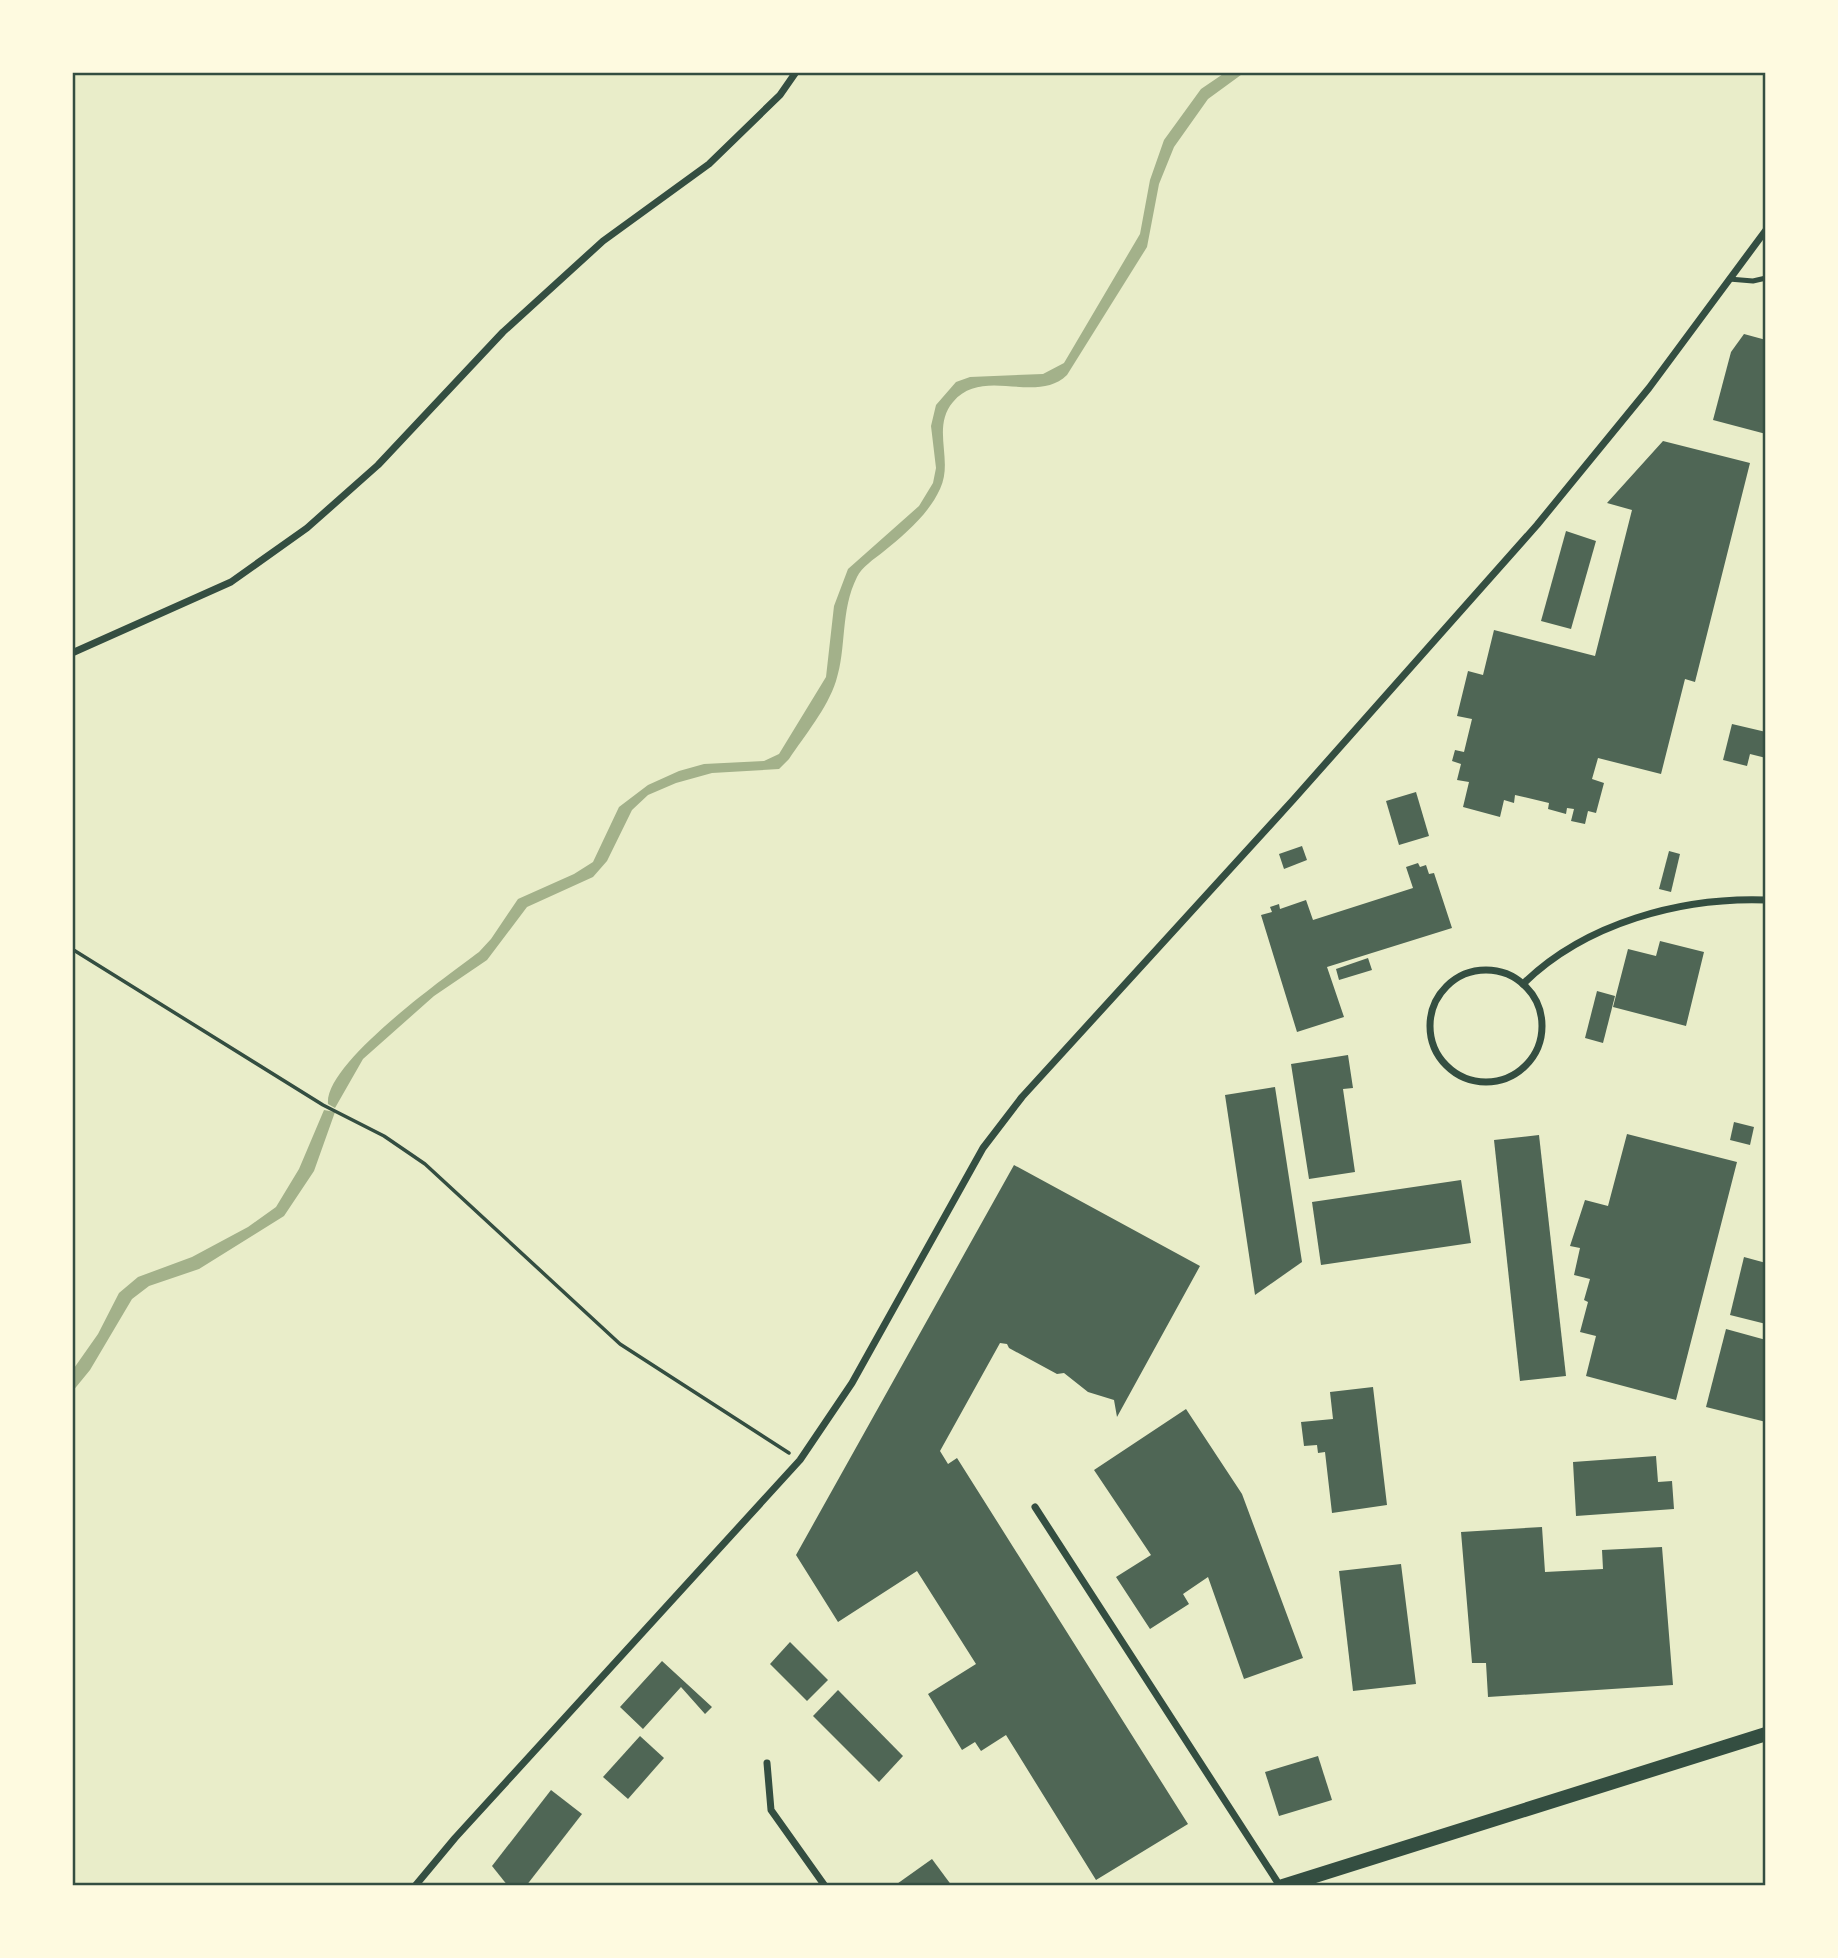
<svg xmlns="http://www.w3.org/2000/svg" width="1838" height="1958" font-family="Manrope,sans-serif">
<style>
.water{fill:#a3b18a}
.building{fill:#4f6655}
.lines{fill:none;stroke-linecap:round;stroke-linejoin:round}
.path{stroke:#344e41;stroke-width:3.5}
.service{stroke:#344e41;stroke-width:5}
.minor{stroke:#344e41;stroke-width:7}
.secondary{stroke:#344e41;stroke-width:14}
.neatline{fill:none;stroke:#344e41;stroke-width:2.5}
</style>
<rect width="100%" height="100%" fill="#e9edc9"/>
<!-- water -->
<g class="water">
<path d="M1226,72H1245L1208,99L1174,147L1159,184L1147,247L1067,375C1036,405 983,366 953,402C931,428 954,460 940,489C928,515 905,534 883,552C874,559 862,567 857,577C840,611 847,647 836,681C827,709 805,735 789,759L779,769L712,773L676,783L648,795L632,810L607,861L593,877L527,907L487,960L434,996L363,1059L335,1108L328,1104C324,1063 447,976 479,952L491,939L518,899L574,874L593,862L619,807L648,785L679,771L704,764L764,761L779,754L826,677L834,606L848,569L919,506L933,483L936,468L931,426L936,405L956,382L970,377L1043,374L1064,363L1140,234L1150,180L1164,140L1201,89Z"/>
<path d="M324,1110L335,1112L314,1171L284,1216L199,1269L149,1286L132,1299L90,1370L72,1392V1371L98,1334L119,1293L138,1277L192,1257L248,1227L276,1207L299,1169Z"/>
</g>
<!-- building -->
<g class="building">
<path d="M1744,334L1766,340V434L1713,420L1731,352Z"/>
<path d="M1663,441L1750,463L1695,682L1685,679L1661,774L1598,758L1592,779L1604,783L1596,813L1588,811L1585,824L1571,821L1574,809L1567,808L1566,814L1548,809L1549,803L1515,795L1514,803L1504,800L1500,817L1463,807L1469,782L1457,780L1461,764L1452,761L1455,750L1464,752L1472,719L1457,716L1468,671L1483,675L1494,630L1595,656L1632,510L1607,503Z"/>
<path d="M1566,531L1596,541L1571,629L1541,621Z"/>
<path d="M1732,724L1766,732V758L1750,754L1747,766L1723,760Z"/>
<path d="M1416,792L1429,836L1399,845L1386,801Z"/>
<path d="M1302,846L1307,860L1284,869L1279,854Z"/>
<path d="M1669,851L1680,854L1671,892L1659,889Z"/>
<path d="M1418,863L1420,867L1426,865L1429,874L1434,873L1452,928L1327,967L1344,1017L1297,1032L1261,915L1272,912L1270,907L1279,904L1280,909L1306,900L1313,920L1413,888L1406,867Z"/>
<path d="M1660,941L1704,952L1686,1026L1613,1007L1628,949L1656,956Z"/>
<path d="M1368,958L1372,970L1339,980L1336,969Z"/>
<path d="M1597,991L1615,996L1603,1043L1585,1038Z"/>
<path d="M1348,1055L1353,1088L1343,1089L1355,1172L1309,1179L1291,1064Z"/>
<path d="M1275,1087L1302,1262L1255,1295L1225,1095Z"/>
<path d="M1734,1122L1754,1127L1750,1145L1730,1140Z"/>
<path d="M1627,1134L1737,1162L1676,1400L1586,1376L1596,1336L1580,1332L1588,1302L1584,1300L1590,1279L1574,1275L1580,1248L1570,1246L1585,1200L1608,1206Z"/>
<path d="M1539,1135L1566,1376L1520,1381L1494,1140Z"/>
<path d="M1014,1165L1200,1266L1117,1417L1114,1400L1088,1392L1064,1373L1057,1374L1009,1348L1007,1344L1000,1343L940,1451L948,1464L957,1458L1188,1824L1096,1880L1006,1735L981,1751L975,1742L962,1750L928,1694L976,1664L917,1571L838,1622L796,1555Z"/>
<path d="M1461,1180L1471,1243L1321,1265L1312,1202Z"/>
<path d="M1744,1257L1766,1263V1324L1730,1315Z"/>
<path d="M1726,1329L1766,1340V1422L1706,1407Z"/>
<path d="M1373,1387L1387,1505L1332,1513L1325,1452L1318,1453L1317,1445L1304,1446L1301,1422L1333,1419L1330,1392Z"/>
<path d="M1186,1409L1242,1494L1303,1658L1244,1679L1208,1577L1183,1594L1189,1604L1150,1629L1116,1577L1151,1555L1094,1470Z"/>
<path d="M1656,1456L1658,1482L1672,1481L1674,1509L1576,1516L1573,1462Z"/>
<path d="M1542,1527L1545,1572L1603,1569L1602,1550L1662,1547L1673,1685L1488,1697L1486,1663H1472L1461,1532Z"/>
<path d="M1401,1564L1416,1684L1353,1691L1339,1571Z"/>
<path d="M790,1642L828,1680L807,1701L770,1664Z"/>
<path d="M662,1661L712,1707L705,1714L681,1687L643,1729L620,1707Z"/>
<path d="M838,1690L903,1756L879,1782L813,1716Z"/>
<path d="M640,1736L664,1758L628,1799L603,1777Z"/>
<path d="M1318,1756L1332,1800L1279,1816L1265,1772Z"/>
<path d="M551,1790L582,1814L526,1886H508L492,1866Z"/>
<path d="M932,1859L952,1886H894Z"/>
</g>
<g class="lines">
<!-- path -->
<path class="path" d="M72,949L323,1105L384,1136L425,1164L620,1344L789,1453"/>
<!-- service -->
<path class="service" d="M1729,279L1753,281L1766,278"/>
<!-- minor -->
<g class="minor">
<path d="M72,653L231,582L307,528L378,465L503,332L603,241L709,164L780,95L796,72"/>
<circle cx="1486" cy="1026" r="56"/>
<path d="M1523,984C1585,923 1681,897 1766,900"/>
<path d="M1035,1507L1280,1886"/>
<path d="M767,1763L771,1810L825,1886"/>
<path d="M415,1886L455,1838L800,1460L852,1383L983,1148L1022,1097L1293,800L1537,525L1649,388L1766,230"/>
</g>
<!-- secondary -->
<path class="secondary" d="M1283,1886L1766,1734"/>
</g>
<!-- border -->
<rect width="1838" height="1958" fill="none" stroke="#fefae0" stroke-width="147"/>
<rect x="74" y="74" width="1690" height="1810" class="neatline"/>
</svg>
